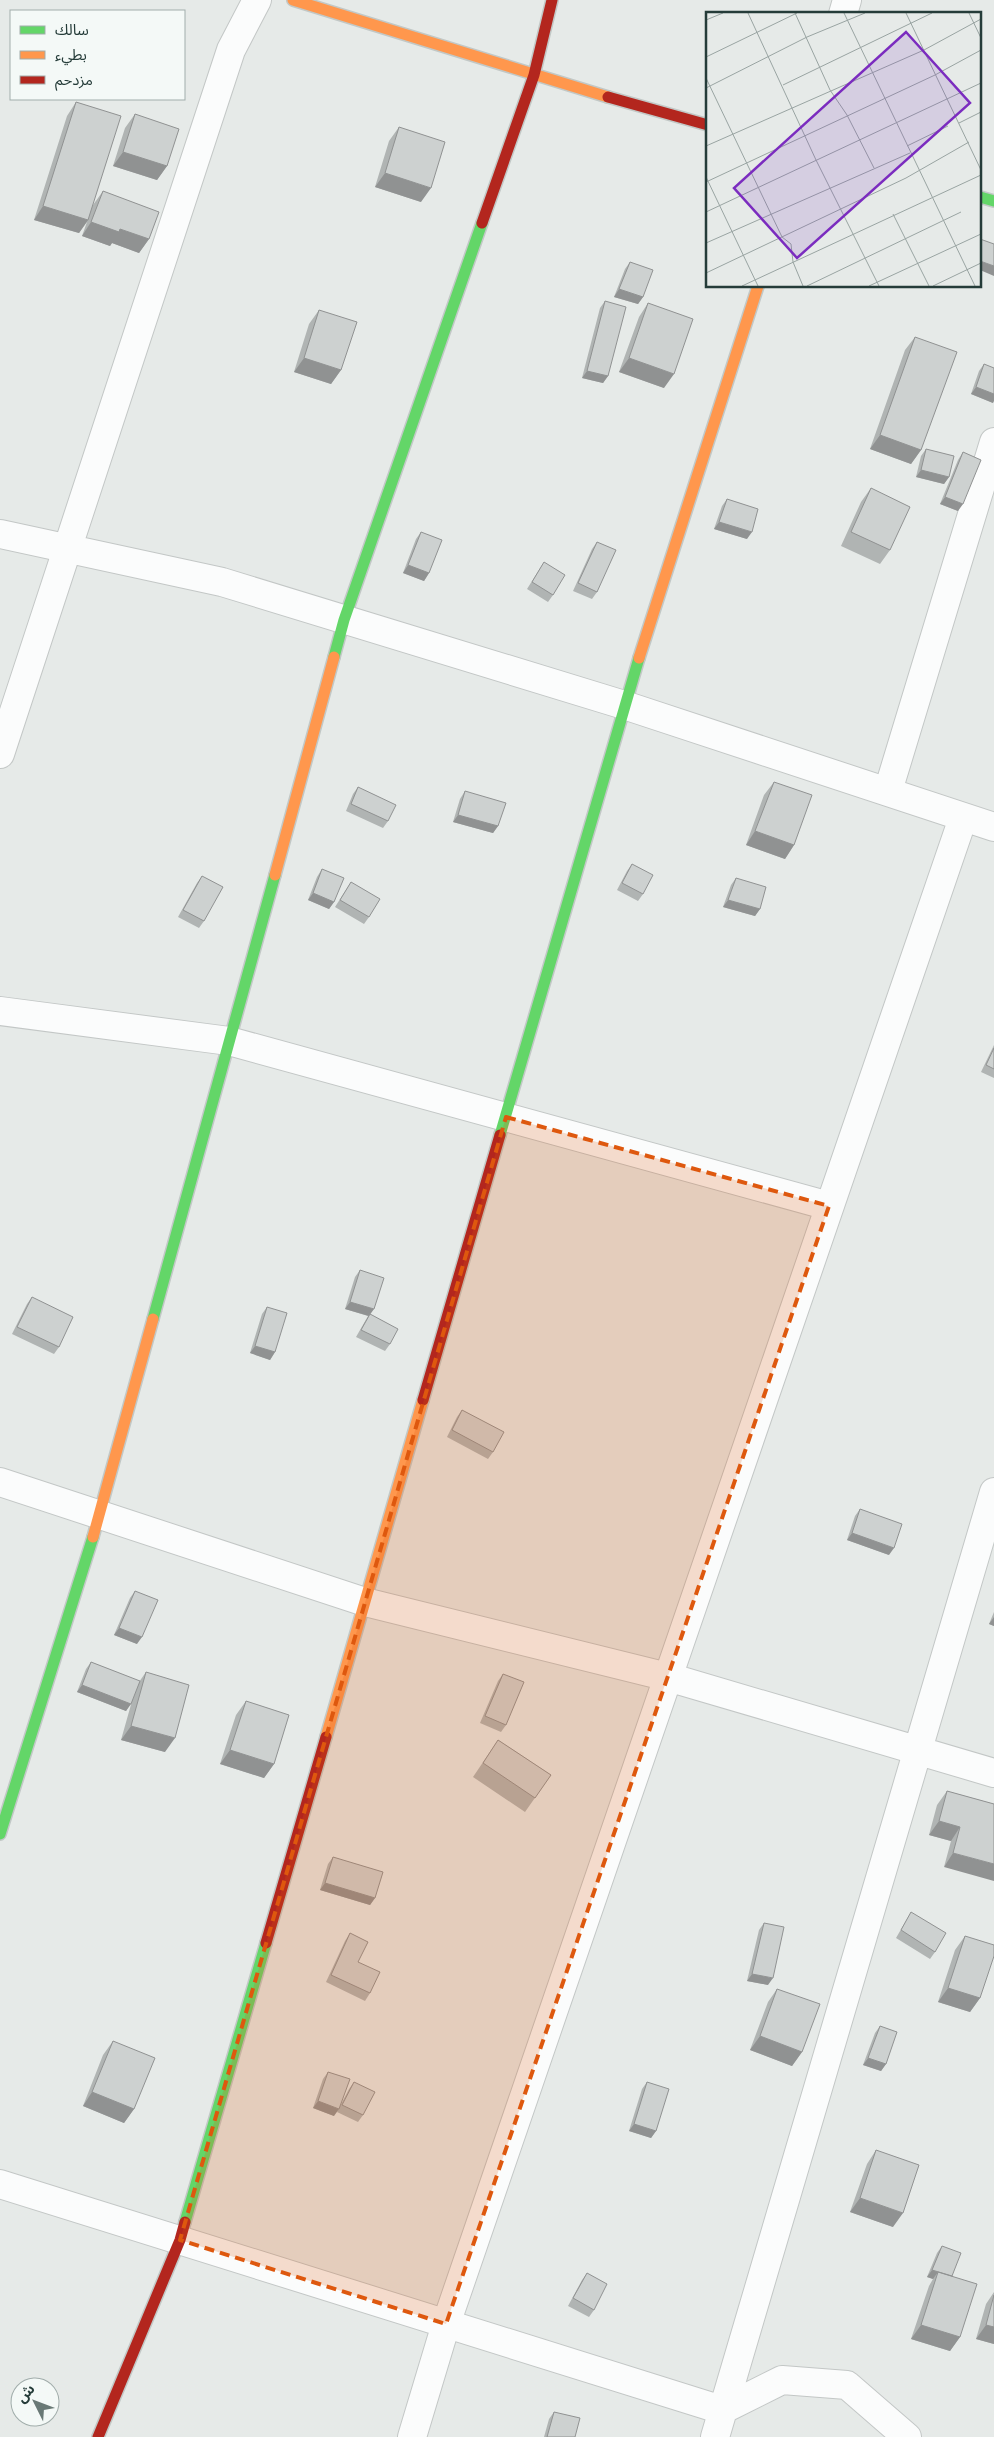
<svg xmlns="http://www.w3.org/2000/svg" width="994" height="2437" font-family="Karla,'Noto Sans Arabic',sans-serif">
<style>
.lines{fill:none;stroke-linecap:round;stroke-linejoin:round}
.street-casing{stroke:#c3c7c6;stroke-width:30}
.fast-casing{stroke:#c2c8c6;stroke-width:14}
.slow-casing{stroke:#c2c8c6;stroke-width:14}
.jam-casing{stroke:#c2c8c6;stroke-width:14}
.street{stroke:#fbfcfc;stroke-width:28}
.fast{stroke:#63d668;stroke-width:11}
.slow{stroke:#ff974d;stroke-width:11}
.jam{stroke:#b3261e;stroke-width:11}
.wall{fill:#b0b4b3}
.shaded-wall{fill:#909292}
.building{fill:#cdd1d0;stroke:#909292}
.marked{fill:#de580e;fill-opacity:0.2;stroke:#de580e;stroke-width:4;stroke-dasharray:10 6;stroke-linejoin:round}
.inset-road{fill:none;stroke:#99a4a2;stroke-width:1}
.view{fill:#7b2cbf;fill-opacity:0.15;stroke:#7b2cbf;stroke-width:2.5}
.inset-edge{fill:none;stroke:#253c39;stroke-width:2.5}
</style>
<rect width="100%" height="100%" fill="#e6eae8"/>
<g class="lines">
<defs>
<path id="street" d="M 843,14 L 847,0
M 0,534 L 222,582 L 624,705 L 994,827
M 0,754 L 231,50 L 257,0
M 888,791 L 994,442
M 0,1011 L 229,1041 L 829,1206
M 0,1482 L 365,1602 L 668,1677 L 994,1773
M 0,2184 L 722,2410 L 782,2380 L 847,2385 L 907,2437
M 412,2437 L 446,2324 L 963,818
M 715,2437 L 994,1492"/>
<path id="fast" d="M 980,197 L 994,201
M 334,657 L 344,620 L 482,223
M 500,1135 L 639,658
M 153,1319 L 275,875
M 0,1834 L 93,1537
M 185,2222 L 266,1943"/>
<path id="slow" d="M 293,0 L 608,97
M 639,658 L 758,286
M 275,875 L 334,657
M 93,1537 L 153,1319
M 326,1737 L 423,1400"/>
<path id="jam" d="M 608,97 L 708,125
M 482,223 L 534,75 L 552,0
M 423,1400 L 500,1135
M 266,1943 L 326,1737
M 98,2437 L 180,2240 L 185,2222"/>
</defs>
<use href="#street" class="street-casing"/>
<use href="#fast" class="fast-casing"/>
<use href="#slow" class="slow-casing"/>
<use href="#jam" class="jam-casing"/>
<use href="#street" class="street"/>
<use href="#fast" class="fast"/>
<use href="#slow" class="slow"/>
<use href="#jam" class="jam"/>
</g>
<path class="wall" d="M 76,102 L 93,205 L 103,191 L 149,239 L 139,253 L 112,243 L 110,246 L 82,236 L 87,222 L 79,233 L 34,220 L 67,116 Z
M 135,114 L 167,166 L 157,180 L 113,166 L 125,128 Z
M 399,127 L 421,202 L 375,187 L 389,141 Z
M 630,262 L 643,297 L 638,304 L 614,297 L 625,269 Z
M 605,301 L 608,376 L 603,383 L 582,378 L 600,308 Z
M 648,303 L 664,388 L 619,372 L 639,317 Z
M 319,310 L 341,370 L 331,384 L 294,372 L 309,324 Z
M 915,337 L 921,450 L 911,464 L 870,449 L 905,350 Z
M 984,364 L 993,403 L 971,394 L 979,371 Z
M 926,449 L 949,477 L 944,484 L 916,477 L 921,456 Z
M 963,452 L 958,511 L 940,504 L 958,460 Z
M 871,488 L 890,550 L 880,564 L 841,546 L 861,502 Z
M 727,499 L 747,539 L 714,529 L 722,506 Z
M 421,532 L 429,573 L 424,581 L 403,573 L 416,539 Z
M 597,542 L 597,592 L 592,599 L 573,591 L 592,549 Z
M 544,562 L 553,595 L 548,602 L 527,589 Z
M 774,782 L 794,845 L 785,859 L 746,845 L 764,795 Z
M 358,787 L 388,821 L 383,828 L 346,811 L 353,794 Z
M 465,791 L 498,826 L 493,833 L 453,822 L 460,799 Z
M 632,864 L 643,894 L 638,901 L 617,890 L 627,871 Z
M 322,869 L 334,902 L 329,909 L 308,900 L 317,877 Z
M 202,876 L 204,921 L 199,928 L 178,917 L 197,883 Z
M 736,878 L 760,909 L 755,916 L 723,907 L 731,885 Z
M 351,882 L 369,917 L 364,924 L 335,907 Z
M 994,1045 L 994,1078 L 981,1072 Z
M 360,1270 L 370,1314 L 390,1344 L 385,1351 L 356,1337 L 368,1316 L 345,1309 L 355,1277 Z
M 32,1297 L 59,1347 L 54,1354 L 12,1334 L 27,1304 Z
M 267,1307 L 275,1352 L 270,1360 L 250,1353 L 262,1314 Z
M 462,1410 L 493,1452 L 488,1459 L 447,1437 L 457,1417 Z
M 860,1509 L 889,1555 L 847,1540 L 855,1516 Z
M 135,1591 L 137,1644 L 114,1635 L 130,1598 Z
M 994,1612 L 994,1626 L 989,1624 Z
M 91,1662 L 139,1682 L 146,1672 L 165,1752 L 121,1740 L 132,1701 L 126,1711 L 77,1692 L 86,1669 Z
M 503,1674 L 506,1725 L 501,1732 L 480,1723 L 498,1681 Z
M 246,1701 L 274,1764 L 264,1778 L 220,1764 L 236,1715 Z
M 498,1740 L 551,1775 L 525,1812 L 473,1777 Z
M 947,1791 L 994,1804 L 944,1867 L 951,1841 L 929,1835 L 937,1805 Z
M 333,1857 L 375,1898 L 370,1905 L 320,1890 L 328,1864 Z
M 911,1912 L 935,1952 L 930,1959 L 896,1938 Z
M 764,1923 L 768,1985 L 747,1981 L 759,1930 Z
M 350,1933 L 358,1962 L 370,1993 L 365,2001 L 326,1982 L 345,1941 Z
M 965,1936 L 980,1998 L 970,2012 L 938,2002 L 955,1950 Z
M 777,1989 L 802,2052 L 792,2066 L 750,2050 L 768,2002 Z
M 880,2026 L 886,2064 L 881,2071 L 863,2065 L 875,2033 Z
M 113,2041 L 134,2109 L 124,2123 L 83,2106 L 103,2055 Z
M 328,2072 L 334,2116 L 313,2108 L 323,2079 Z
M 354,2082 L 363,2115 L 358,2122 L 337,2112 L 349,2089 Z
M 647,2082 L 656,2131 L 651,2138 L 629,2131 L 642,2089 Z
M 876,2150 L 893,2227 L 850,2212 L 867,2164 Z
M 942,2246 L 952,2276 L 960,2337 L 950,2351 L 911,2339 L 929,2286 L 933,2279 L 927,2277 L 937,2253 Z
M 587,2273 L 594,2310 L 589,2317 L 568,2306 L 582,2280 Z
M 994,2292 L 994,2344 L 976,2339 L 986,2304 Z
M 554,2412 L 575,2437 L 544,2437 L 549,2419 Z"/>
<path class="shaded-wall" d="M 123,152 L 167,166 L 157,180 L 113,166 Z
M 385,173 L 431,188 L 421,202 L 375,187 Z
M 43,206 L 88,220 L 79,233 L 34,220 Z
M 91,222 L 120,229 L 149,239 L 139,253 L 112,243 L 110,246 L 82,236 Z
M 980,261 L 994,266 L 994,276 L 980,270 Z
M 619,289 L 643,297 L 638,304 L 614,297 Z
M 304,358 L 341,370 L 331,384 L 294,372 Z
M 629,358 L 674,374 L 664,388 L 619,372 Z
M 587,371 L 608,376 L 603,383 L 582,378 Z
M 976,387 L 994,394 L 994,401 L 993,403 L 971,394 Z
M 880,435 L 921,450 L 911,464 L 870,449 Z
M 921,470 L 949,477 L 944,484 L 916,477 Z
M 945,497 L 963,504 L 958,511 L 940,504 Z
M 719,522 L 752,532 L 747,539 L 714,529 Z
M 408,565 L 429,573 L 424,581 L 403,573 Z
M 458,815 L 498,826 L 493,833 L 453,822 Z
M 755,831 L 794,845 L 785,859 L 746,845 Z
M 313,893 L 334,902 L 329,909 L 308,900 Z
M 728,900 L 760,909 L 755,916 L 723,907 Z
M 350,1302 L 374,1309 L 369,1316 L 345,1309 Z
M 255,1346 L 275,1352 L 270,1360 L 250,1353 Z
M 852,1533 L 894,1548 L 889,1555 L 847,1540 Z
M 994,1617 L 994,1626 L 989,1624 Z
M 119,1628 L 142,1637 L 137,1644 L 114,1635 Z
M 82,1685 L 131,1704 L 126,1711 L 77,1692 Z
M 131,1726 L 175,1738 L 165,1752 L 121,1740 Z
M 230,1750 L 274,1764 L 264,1778 L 220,1764 Z
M 939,1821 L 960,1827 L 951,1841 L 929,1835 Z
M 953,1853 L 994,1864 L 994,1881 L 944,1867 Z
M 325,1883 L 375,1898 L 370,1905 L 320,1890 Z
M 752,1974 L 773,1978 L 768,1985 L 747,1981 Z
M 948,1988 L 980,1998 L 970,2012 L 938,2002 Z
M 760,2036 L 802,2052 L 792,2066 L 750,2050 Z
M 868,2058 L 886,2064 L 881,2071 L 863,2065 Z
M 92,2092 L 134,2109 L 124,2123 L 83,2106 Z
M 318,2101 L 339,2109 L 334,2116 L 313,2108 Z
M 634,2124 L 656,2131 L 651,2138 L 629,2131 Z
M 860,2198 L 903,2213 L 893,2227 L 850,2212 Z
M 932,2270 L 938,2272 L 933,2279 L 927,2277 Z
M 921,2325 L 960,2337 L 950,2351 L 911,2339 Z
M 986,2325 L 994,2327 L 994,2344 L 976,2339 Z"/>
<path class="building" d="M 76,102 L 121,116 L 88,220 L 43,206 Z
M 135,114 L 179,129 L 167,166 L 123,152 Z
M 399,127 L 445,142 L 431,188 L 385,173 Z
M 103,191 L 159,212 L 149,239 L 120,229 L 119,232 L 91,222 Z
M 980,239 L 994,244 L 994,266 L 980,261 Z
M 630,262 L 653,270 L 643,297 L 619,289 Z
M 605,301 L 626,307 L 608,376 L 587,371 Z
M 648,303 L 693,319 L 674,374 L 629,358 Z
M 319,310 L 357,322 L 341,370 L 304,358 Z
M 915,337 L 957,352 L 921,450 L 880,435 Z
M 984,364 L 994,368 L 994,394 L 976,387 Z
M 926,449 L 954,456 L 949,477 L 921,470 Z
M 963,452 L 981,460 L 963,504 L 945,497 Z
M 871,488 L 910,507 L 890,550 L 851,532 Z
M 727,499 L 758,509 L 752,532 L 719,522 Z
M 421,532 L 442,540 L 429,573 L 408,565 Z
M 597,542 L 616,550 L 597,592 L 578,583 Z
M 544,562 L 565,575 L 553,595 L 532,582 Z
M 774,782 L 812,795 L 794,845 L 755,831 Z
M 358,787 L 396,805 L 388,821 L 351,804 Z
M 465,791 L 506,803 L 498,826 L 458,815 Z
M 632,864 L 653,875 L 643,894 L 622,883 Z
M 322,869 L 344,878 L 334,902 L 313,893 Z
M 202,876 L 223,887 L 204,921 L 183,910 Z
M 736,878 L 766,887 L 760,909 L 728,900 Z
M 351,882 L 380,899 L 369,917 L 340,900 Z
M 994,1048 L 994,1069 L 986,1065 Z
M 360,1270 L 384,1278 L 374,1309 L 350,1302 Z
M 32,1297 L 73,1317 L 59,1347 L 17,1327 Z
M 267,1307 L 287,1313 L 275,1352 L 255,1346 Z
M 370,1314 L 398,1329 L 390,1344 L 361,1330 Z
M 462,1410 L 504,1432 L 493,1452 L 452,1430 Z
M 860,1509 L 902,1524 L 894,1548 L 852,1533 Z
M 135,1591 L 158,1600 L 142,1637 L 119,1628 Z
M 91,1662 L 140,1681 L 131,1704 L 82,1685 Z
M 146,1672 L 189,1685 L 175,1738 L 131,1726 Z
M 503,1674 L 524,1682 L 506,1725 L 485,1716 Z
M 246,1701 L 289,1715 L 274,1764 L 230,1750 Z
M 498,1740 L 551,1775 L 535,1798 L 483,1763 Z
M 947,1791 L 994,1804 L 994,1864 L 953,1853 L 960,1827 L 939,1821 Z
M 333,1857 L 383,1872 L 375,1898 L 325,1883 Z
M 911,1912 L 946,1933 L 935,1952 L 901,1930 Z
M 764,1923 L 784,1927 L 773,1978 L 752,1974 Z
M 350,1933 L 368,1942 L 358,1962 L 380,1972 L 370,1993 L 331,1975 Z
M 965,1936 L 994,1945 L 994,1956 L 980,1998 L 948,1988 Z
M 777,1989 L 820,2004 L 802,2052 L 760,2036 Z
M 880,2026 L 897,2032 L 886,2064 L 868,2058 Z
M 113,2041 L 155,2058 L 134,2109 L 92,2092 Z
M 328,2072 L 350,2079 L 339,2109 L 318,2101 Z
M 354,2082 L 375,2092 L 363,2115 L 342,2105 Z
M 647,2082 L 669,2089 L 656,2131 L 634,2124 Z
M 876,2150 L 919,2165 L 903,2213 L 860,2198 Z
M 942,2246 L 961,2253 L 952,2276 L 932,2270 Z
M 938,2272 L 977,2284 L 960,2337 L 921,2325 Z
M 587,2273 L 607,2284 L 594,2310 L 573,2298 Z
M 994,2295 L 994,2327 L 986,2325 Z
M 554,2412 L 580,2418 L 575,2437 L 547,2437 Z"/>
<path class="marked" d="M 506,1117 L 829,1206 L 446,2324 L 180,2240 Z"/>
<g transform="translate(706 12)">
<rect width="275" height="275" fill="#e6eae8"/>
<path class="inset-road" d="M 42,1 L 110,148 L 173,274M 89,1 L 124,78 L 141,103 L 168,156M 138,1 L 269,274M 200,1 L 275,158M 263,1 L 275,26M 0,8 L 17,1M 0,45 L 91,1M 0,66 L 76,225 L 85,232 L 87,250 L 97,274M 77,73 L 226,1M 0,76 L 101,25 L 159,1M 253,111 L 275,100M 0,134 L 218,38 L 275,7M 201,134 L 242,114M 0,165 L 52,274M 0,170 L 229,63 L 275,38M 0,200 L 275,71M 187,202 L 223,274M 0,231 L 204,141M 0,261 L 200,166 L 263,130M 36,274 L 275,163M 101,274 L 255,200M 163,274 L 275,222M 227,274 L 275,251"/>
<path class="view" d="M 200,20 L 264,91 L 91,246 L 28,176 Z"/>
<rect width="275" height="275" class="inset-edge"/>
</g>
<rect x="10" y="10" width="175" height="90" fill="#f4f9f7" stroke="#a1adab"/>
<rect x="20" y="26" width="25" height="8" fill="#63d668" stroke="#a1adab"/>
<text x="55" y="35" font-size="15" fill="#253c39">سالك</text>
<rect x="20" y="51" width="25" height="8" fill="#ff974d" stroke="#a1adab"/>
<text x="55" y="60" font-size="15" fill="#253c39">بطيء</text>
<rect x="20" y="76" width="25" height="8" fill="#b3261e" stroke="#a1adab"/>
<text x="55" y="85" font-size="15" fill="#253c39">مزدحم</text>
<g transform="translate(35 2402) rotate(312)"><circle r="24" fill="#f4f9f7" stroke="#a1adab"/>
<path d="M0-4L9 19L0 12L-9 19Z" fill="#697976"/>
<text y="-8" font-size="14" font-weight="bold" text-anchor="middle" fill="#253c39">ش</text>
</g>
</svg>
